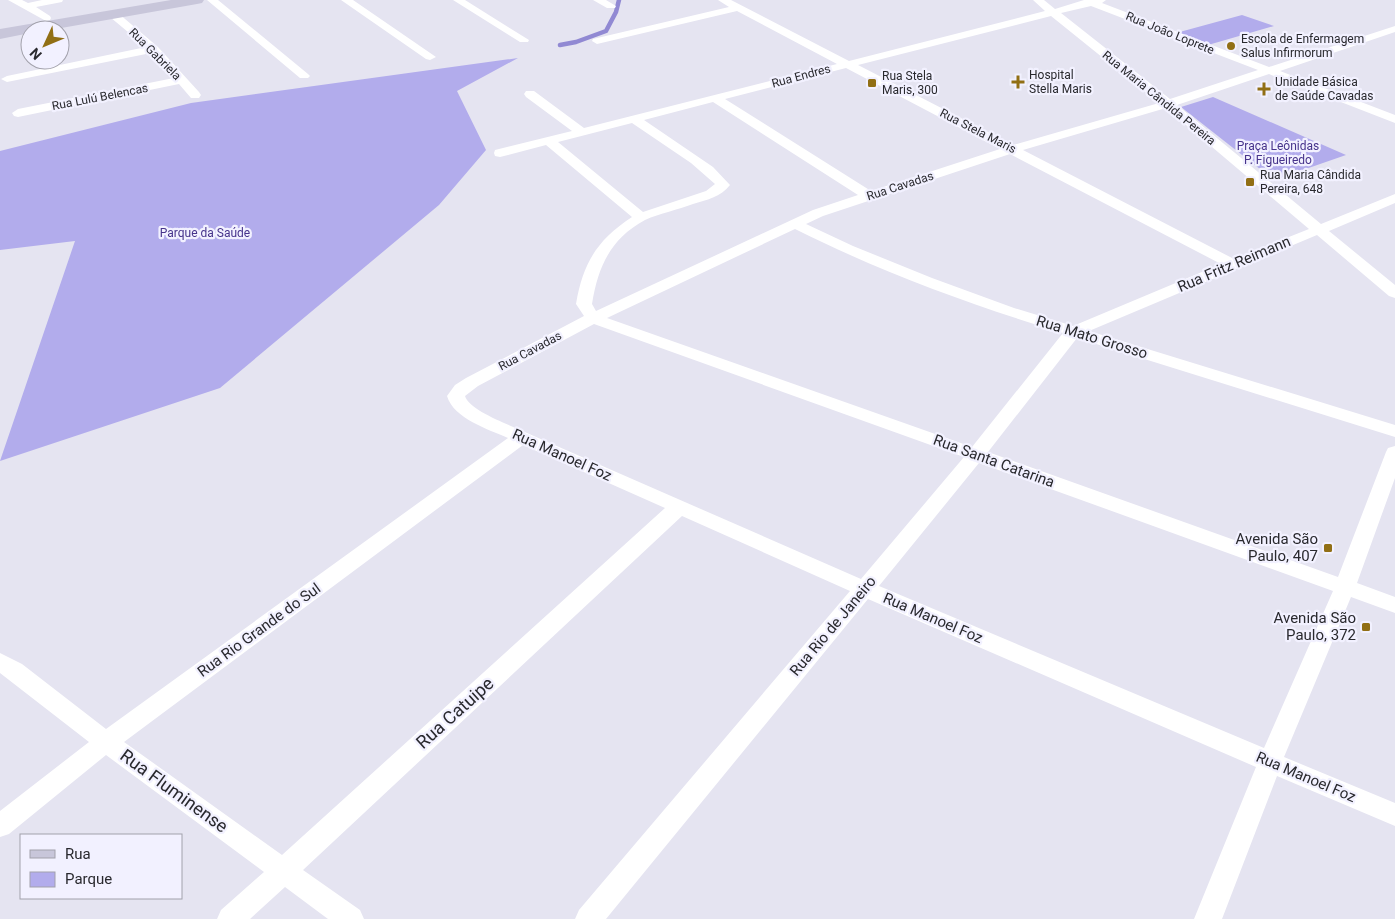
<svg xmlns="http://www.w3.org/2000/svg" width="1395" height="919" font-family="Roboto,sans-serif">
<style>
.green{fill:#b2acec}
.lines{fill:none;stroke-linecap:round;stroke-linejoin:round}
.stream{stroke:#9189d3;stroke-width:4.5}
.minor{fill:#fff;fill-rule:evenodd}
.secondary{fill:#c8c6da;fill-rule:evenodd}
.poi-dot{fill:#916f15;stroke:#f2f1ff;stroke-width:2}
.labels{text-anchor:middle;stroke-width:4.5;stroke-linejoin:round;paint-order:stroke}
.far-street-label{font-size:12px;fill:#29292e;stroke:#f2f1ff}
.far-poi-label{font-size:12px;fill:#29292e;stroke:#f2f1ff;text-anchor:start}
.far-park-label{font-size:12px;fill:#46338b;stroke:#f2f1ff}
.street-label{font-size:15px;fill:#29292e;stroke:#f2f1ff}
.poi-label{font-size:15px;fill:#29292e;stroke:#f2f1ff;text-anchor:end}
.near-street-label{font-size:18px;fill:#29292e;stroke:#f2f1ff}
</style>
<rect width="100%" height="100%" fill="#e5e4f1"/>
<path class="green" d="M 1242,15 L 1274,26 L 1208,45 L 1176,33 Z
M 518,58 L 457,91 L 486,150 L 439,205 L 220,388 L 0,461 L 75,241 L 0,250 L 0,151 L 191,103 Z
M 1213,97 L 1346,155 L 1274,180 L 1181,107 Z"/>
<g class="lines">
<path class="stream" d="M 560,45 L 576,42 L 606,31 L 616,12 L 619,0"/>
<path class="minor" d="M 8,0 L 22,0 L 28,3 L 42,0 L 63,0 L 62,2 L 36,7 L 50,16 L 51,18 L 50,20 L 46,21 Z
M 207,0 L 218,0 L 308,74 L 310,76 L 308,78 L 300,78 Z
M 341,0 L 353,0 L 436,57 L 430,60 L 426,59 Z
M 453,0 L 465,0 L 529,40 L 528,42 L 520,42 Z
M 593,0 L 606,0 L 616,6 L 615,8 L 607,8 Z
M 718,0 L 731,0 L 849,61 L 1045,11 L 1033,0 L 1044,0 L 1055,9 L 1084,0 L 1106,0 L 1102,3 L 1269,67 L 1395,26 L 1395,32 L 1280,71 L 1395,115 L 1395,123 L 1269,74 L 1177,105 L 1321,224 L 1395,194 L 1395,203 L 1329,231 L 1395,285 L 1395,298 L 1389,296 L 1317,235 L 1089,331 L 1395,425 L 1395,437 L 1077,338 L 988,452 L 1338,577 L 1386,452 L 1388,448 L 1395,446 L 1395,478 L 1357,583 L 1395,597 L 1395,613 L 1351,597 L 1284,757 L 1395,803 L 1395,826 L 1277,776 L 1222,919 L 1194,919 L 1256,767 L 868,599 L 606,919 L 575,919 L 579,910 L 850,591 L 682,516 L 303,870 L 360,910 L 364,919 L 328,919 L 285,887 L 250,919 L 217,919 L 221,910 L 264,872 L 106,755 L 9,834 L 0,837 L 0,811 L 89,742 L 0,673 L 0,653 L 22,664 L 106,729 L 508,438 C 488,429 454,419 447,396 L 455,385 L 466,378 L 584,316 L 576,304 C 583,263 597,240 632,217 L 546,145 L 500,157 L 495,156 L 494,153 L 495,150 L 572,131 L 526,97 L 524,94 L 526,91 L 534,91 L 584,128 L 837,64 L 737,11 L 597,44 L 592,41 L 593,39 L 729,7 ZM 1091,6 L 1258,70 L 1170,99 L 1061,13 ZM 1051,16 L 1159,103 L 1013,145 L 858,65 ZM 846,68 L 1000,149 L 871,191 L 725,99 ZM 713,102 L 858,195 L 813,210 L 596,311 L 592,304 C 598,267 610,239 645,220 C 660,213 678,210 693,204 C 706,200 721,197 730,185 L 713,167 L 644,120 ZM 1166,108 L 1309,229 L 1234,259 L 1023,150 ZM 632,123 L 691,163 L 715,184 L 706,191 L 643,212 L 558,142 ZM 1010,154 L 1221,264 L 1073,326 L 1014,308 L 932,278 L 853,246 L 806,224 L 823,216 ZM 795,229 C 881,272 971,305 1063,333 L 972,447 L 607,318 ZM 594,324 L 964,457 L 861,579 L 527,433 C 513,426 469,411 465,396 L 478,386 ZM 523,445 L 665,508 L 282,855 L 124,742 ZM 979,463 L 1333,591 L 1264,748 L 879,586 Z
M 114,12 L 118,13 L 158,47 L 199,92 L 201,95 L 199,98 L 191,98 L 179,84 L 18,117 L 14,116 L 12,113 L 18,109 L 174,78 L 151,53 L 7,82 L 1,79 L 7,76 L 146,47 L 110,17 L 109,15 Z"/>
<path class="secondary" d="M 171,0 L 204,0 L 202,3 L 197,4 L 50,30 L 30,30 L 30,33 L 0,39 L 0,29 Z"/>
</g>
<g class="poi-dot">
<circle cx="1231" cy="46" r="5"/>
<path d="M1015.5 74.5h5v5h5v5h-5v5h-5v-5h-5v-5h5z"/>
<rect x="867" y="78" width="10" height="10" rx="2.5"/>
<path d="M1261.5 81.5h5v5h5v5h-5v5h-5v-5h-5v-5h5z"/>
<rect x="1245" y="177" width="10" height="10" rx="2.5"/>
<rect x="1323" y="543" width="10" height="10" rx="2.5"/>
<rect x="1361" y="622" width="10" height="10" rx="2.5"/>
</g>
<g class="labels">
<g class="far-street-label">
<text transform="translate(1170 33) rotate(22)" y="4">Rua João Loprete</text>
<text transform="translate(155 54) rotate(45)" y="4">Rua Gabriela</text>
<text transform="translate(801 76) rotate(-15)" y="4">Rua Endres</text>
<text transform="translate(100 97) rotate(-11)" y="4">Rua Lulú Belencas</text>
<text transform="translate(1159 98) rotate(39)" y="4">Rua Maria Cândida Pereira</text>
<text transform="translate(978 131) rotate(27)" y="4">Rua Stela Maris</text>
<text transform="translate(900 186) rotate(-18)" y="4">Rua Cavadas</text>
<text transform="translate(530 351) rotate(-28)" y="4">Rua Cavadas</text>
</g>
<g class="far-poi-label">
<text x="1241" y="43">Escola de Enfermagem<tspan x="1241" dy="14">Salus Infirmorum</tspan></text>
<text x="1029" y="79">Hospital<tspan x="1029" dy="14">Stella Maris</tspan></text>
<text x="882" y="80">Rua Stela<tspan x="882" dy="14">Maris, 300</tspan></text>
<text x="1275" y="86">Unidade Básica<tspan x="1275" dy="14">de Saúde Cavadas</tspan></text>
<text x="1260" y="179">Rua Maria Cândida<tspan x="1260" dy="14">Pereira, 648</tspan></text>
</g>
<g class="far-park-label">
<text x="1278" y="150">Praça Leônidas<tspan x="1278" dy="14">P. Figueiredo</tspan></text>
<text x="205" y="237">Parque da Saúde</text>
</g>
<g class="street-label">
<text transform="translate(1234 264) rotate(-23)" y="5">Rua Fritz Reimann</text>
<text transform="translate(1092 337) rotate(17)" y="5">Rua Mato Grosso</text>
<text transform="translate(562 455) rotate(24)" y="5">Rua Manoel Foz</text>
<text transform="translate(994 461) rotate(20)" y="5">Rua Santa Catarina</text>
<text transform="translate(933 618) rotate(23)" y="5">Rua Manoel Foz</text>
<text transform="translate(833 626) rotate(-50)" y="5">Rua Rio de Janeiro</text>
<text transform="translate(259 630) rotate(-36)" y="5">Rua Rio Grande do Sul</text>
<text transform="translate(1306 777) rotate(23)" y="5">Rua Manoel Foz</text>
</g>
<g class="poi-label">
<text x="1318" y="544">Avenida São<tspan x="1318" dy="17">Paulo, 407</tspan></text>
<text x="1356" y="623">Avenida São<tspan x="1356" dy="17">Paulo, 372</tspan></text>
</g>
<g class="near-street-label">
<text transform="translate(455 713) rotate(-42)" y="6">Rua Catuipe</text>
<text transform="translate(174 791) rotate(36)" y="6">Rua Fluminense</text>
</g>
</g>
<rect x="20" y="834" width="162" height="65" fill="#f2f1ff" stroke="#a2a1ab"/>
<rect x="30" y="850" width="25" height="8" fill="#c8c6da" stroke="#a2a1ab"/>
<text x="65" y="859" font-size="15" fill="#29292e">Rua</text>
<rect x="30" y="872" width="25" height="15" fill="#b2acec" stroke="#a2a1ab"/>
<text x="65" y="884" font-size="15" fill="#29292e">Parque</text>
<g transform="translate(45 45) rotate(226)"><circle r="24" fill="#f2f1ff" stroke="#a2a1ab"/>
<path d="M0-4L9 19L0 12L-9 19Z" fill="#916f15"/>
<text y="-8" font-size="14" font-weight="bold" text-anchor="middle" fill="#29292e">N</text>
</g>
</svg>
